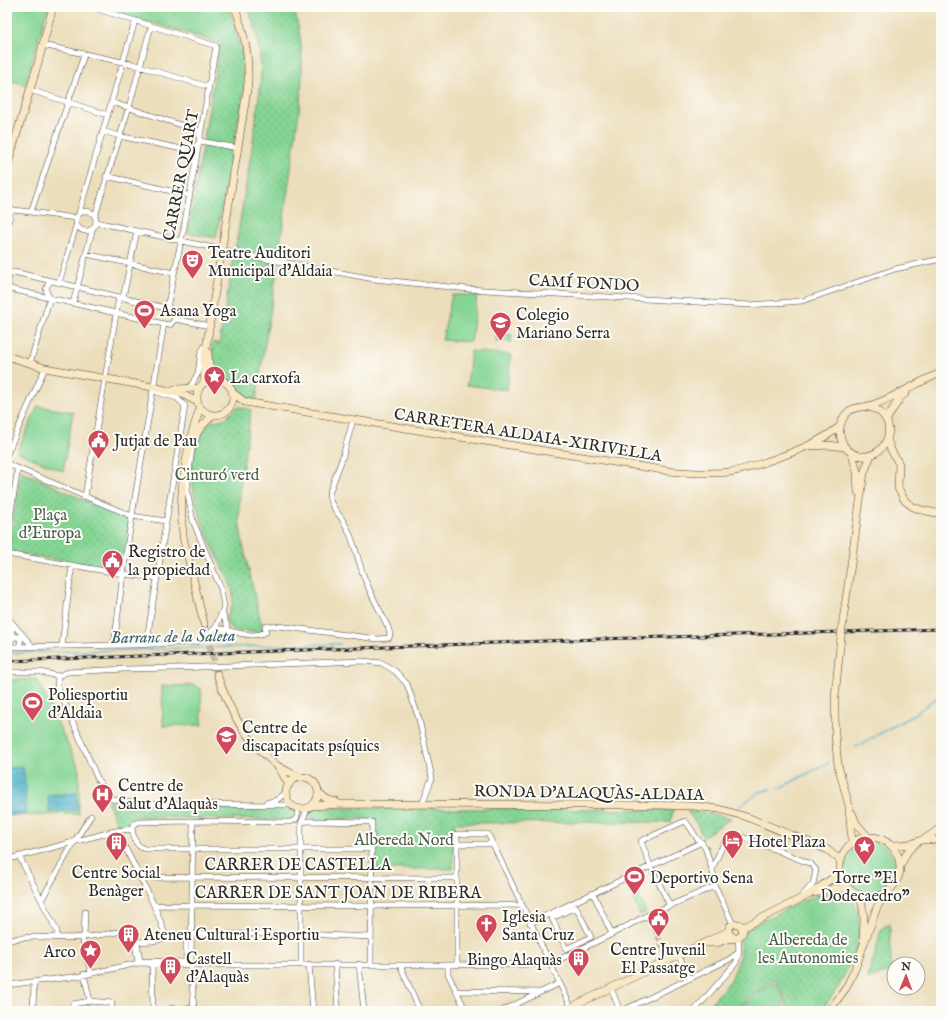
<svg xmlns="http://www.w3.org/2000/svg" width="948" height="1018" font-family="'IM FELL English',serif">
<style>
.green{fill:#85d594;stroke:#588060}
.park{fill:url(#park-dots);stroke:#588060}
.water{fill:url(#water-waves);stroke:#3a6e7a}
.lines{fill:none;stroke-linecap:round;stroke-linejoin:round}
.stream{stroke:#4ab0c9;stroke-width:1.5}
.street-tunnel{stroke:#c5ba9e;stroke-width:5;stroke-dasharray:5 2.5;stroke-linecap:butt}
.secondary-tunnel{stroke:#c5ba9e;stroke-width:7;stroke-dasharray:7 3.5;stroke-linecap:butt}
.street-casing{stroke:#484641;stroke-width:6}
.secondary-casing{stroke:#484641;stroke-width:8}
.street{stroke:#fff;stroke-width:5}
.secondary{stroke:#fae7c3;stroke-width:7}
.rail-casing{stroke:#2b2b2b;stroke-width:3}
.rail{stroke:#fdfcf7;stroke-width:1.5;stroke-dasharray:4.5;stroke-linecap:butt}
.secondary-bridge-casing{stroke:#484641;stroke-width:8;stroke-linecap:butt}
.secondary-bridge{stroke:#fae7c3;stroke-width:7}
.labels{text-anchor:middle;stroke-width:4;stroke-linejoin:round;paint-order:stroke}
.street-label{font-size:16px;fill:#2b2b2b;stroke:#fdfcf7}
.poi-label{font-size:16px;fill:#2b2b2b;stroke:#fdfcf7;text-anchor:start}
.park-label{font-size:16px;fill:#465e4a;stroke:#fdfcf7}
.water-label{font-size:17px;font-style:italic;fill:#37606a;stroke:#fdfcf7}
</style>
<defs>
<pattern id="park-dots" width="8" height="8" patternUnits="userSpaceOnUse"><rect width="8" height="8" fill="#85d594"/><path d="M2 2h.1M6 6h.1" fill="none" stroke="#73b780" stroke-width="1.8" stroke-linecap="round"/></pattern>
<pattern id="water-waves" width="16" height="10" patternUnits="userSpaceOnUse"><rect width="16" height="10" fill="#4ab0c9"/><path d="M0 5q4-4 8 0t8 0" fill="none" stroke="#3e8fa3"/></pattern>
</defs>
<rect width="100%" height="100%" fill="#fdfcf7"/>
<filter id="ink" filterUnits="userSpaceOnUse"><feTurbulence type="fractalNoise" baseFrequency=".025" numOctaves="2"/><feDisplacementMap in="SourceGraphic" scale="8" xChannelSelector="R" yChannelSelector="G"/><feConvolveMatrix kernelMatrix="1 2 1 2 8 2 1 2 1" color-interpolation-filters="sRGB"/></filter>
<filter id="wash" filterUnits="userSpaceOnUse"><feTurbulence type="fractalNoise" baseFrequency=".012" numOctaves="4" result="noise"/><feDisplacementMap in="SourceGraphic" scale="16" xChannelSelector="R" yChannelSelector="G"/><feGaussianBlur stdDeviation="0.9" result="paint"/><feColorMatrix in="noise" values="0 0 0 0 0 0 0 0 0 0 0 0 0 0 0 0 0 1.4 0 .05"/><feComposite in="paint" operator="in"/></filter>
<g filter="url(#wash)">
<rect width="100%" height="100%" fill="#ecdebb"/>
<path class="green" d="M 7,7 L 48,7 L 25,85 L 7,79 Z
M 452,295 L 477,295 L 471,342 L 442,340 Z
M 497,334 L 512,335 L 511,342 L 496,341 Z
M 471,351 L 511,355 L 507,390 L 467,385 Z
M 38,406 L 73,412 L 63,471 L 17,452 Z
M 37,679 L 78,766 L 79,773 L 79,814 L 7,816 L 7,680 Z
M 195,685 L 201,689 L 202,725 L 163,726 L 162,686 Z
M844 868a26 26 0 1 1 52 0a26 26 0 1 1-52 0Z
M 631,880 L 646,912 L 640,915 L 625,882 Z
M 774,982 L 783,996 L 784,1011 L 735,1011 Z"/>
<path class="park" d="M 99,7 L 227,7 L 233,20 L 242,55 L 244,90 L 216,238 L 188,233 L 220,43 Z
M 248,7 L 293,7 C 304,40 303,70 300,105 L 278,259 L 235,251 L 252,148 L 261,81 L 260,57 L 257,35 Z
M 234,256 L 278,264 L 256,399 C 252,399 248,399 244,397 C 239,394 238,390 234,385 C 228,378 218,376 214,367 C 211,360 212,349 213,342 L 219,344 Z
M 240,407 L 251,410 L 240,489 L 239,519 L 243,545 L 263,631 C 255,632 237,633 231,628 C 228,626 227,622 226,619 C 228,614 232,608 233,602 C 234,586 224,571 217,556 C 197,513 177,467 208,423 L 226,418 L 236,408 Z
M 21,471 L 130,521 L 122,570 L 8,552 Z
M 107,801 L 130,808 L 176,807 L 278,808 L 287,807 L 292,809 L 294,812 L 292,819 L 285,820 L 136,817 L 119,828 Z
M 330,808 L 673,810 L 671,822 L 454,823 L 453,869 L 374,869 L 375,819 L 311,819 L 309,815 C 312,806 322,809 330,808 Z
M 687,811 L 703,812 L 731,818 L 703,837 L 697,824 Z
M 832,892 L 845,894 L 854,902 L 858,913 L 860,936 L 852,961 L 837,989 L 821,1011 L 788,1011 L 784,995 L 775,979 L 732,1011 L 704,1011 L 731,980 L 740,957 L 740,940 C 744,937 747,934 746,929 L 811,897 Z
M 890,923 L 891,971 L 869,979 L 867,977 L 874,958 L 881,929 Z"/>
<path class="water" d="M 23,767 L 26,789 L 25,814 L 8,815 L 7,768 Z
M 76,793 L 78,810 L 49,812 L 48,795 Z"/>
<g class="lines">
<path class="stream" d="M 7,653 L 340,644
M 856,747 L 915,714 L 941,694
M 778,789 L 828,763
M 740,806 L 760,792 L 771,789"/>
</g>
</g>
<g filter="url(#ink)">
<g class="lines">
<path class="street-tunnel" d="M 652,922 L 665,954"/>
<path class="secondary-tunnel" d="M 204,624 L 217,673"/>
<defs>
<path id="street" d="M 91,7 L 216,46 L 184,227 L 167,308
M 42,45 L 132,64 L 209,87
M 30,90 L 108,115
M 103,131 L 119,136 L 192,151 L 200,141 L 199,131 L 111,102
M 200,141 L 238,148
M 106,176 L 189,195
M 7,209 L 76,218
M76 221a10 10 0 1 1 20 0a10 10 0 1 1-20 0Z
M 31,212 L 84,55
M 79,213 L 135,21
M 95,216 L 129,107 L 151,26
M 96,222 L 250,256 L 374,279 L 468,289 L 750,305 L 802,301 L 817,296 L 895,269 L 941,259
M 7,229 L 11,210
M 86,254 L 174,273
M 14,272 L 170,309 L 174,315 L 175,319 L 170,325 L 164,324 L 10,289 C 7,284 8,281 9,275 Z
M 59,283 L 76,226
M 123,298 L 137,231
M 73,303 L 92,231
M 175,319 L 210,326
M 164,324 L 132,516 L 166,521
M 30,363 L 50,298 C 45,291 45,287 51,281
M 188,387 L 191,386 L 198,373 L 201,352 L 204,347
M 7,454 L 45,368
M 7,462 L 10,465 L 132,516 L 123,574 L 7,554
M 85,496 L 119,297
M 7,536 L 18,468
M 222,612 L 229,631
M 7,617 L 33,647
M 215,628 C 231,629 250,640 266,632 L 265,626 L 278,626 L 378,639 L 389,638 L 390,634 L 388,627 C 380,610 369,592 363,574 C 357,557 354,539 345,524 C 340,514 329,506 329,494 L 342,459 L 353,420
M 148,633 L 159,644
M 12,639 L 12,623
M 133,644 L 143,639 L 148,633 L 185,406 L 177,398 L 157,392 L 153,387
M 62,645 L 72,565
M 114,645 L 123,574 L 157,578
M 7,647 L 133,645 L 197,642 L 208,635 L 216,627 L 224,607 L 221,589 L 193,521 L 187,490 L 192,448 L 197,437
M 9,647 L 12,639 L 16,636 L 21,639 L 19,647
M 7,672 L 41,672 L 58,676 L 68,672 L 125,669 L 176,668 L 363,661 L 382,663 L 395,671 L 407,684 L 419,719 L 432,778 L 422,804
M 58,676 L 57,686 L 59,690 L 98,780 L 107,794 L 112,799 L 125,802 L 143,804 L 292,805
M 266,803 L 277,800 L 286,792
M 193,821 L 191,965 L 194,1011
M 301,823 L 307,821 L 372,822 L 371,964
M 132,829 C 134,838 135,846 145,849 L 371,849
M 132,829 L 133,825 L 138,822 L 193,821 L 290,822 L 295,820 L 297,817 L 298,809
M 117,831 C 133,866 155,900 166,938
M 457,844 L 492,844
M 19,856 L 57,931 L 57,938
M 7,857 L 13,858 L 115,831 L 132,829
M 712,869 L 723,845 L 740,837 L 749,839 L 811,864 L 816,870 L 813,884 L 801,897
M 139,877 L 457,878
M 593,893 L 612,934
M 42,899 L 74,842 L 91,816
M 155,905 L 371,906 L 522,905
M 670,906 L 650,865 L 641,841 L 685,821 C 690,826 692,831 696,837 C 699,841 702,843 705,847 L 715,879 L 715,886 L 733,924
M 576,907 L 591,937 L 566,949 L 552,918 Z
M 646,916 L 650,919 L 652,922
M 530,923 L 702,842
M 191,934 L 301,934 L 371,937
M 82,937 L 91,973
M 84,937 L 85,912
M 166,938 L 186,938 L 186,962 L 140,961 L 137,942 L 153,941 Z
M 7,941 C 32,933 58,940 84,937 C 100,936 117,932 133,929 L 138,963
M 679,956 L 689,979
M 152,963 L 153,1009 L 157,1010
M 301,964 L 301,823 L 308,808
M 309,964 L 313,1011
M 335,964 L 338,1011
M 359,964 L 364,1011
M 400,965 L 420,1011
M 448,965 L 448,974 L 466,1011
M 457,965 L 457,834 L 488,834 L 573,1011
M 84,974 L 90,1001
M 7,985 L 80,976 L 138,963 L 191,965 L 448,965 L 550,964 L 612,934 L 646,916 L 715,886
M 611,988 L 620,1011
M 457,991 L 541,992 L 560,983
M 171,1008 L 179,1009 L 194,1008
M 33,1011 L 34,982
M 71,1011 L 73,1004 L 90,1001 L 112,1003 L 111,1011
M 502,1011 L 539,993
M 622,1011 L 728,960 L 738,953
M 694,1011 L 736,963 C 740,955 739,946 738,938"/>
<path id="secondary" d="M 7,167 L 38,63 L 53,7
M 208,353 L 209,366 L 220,380
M 7,356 L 45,368 L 153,387 L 182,394 L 197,402
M197 397a18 18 0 1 1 36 0a18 18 0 1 1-36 0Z
M 204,383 L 204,361 L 207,342 L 248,84 C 249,53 245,36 235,7
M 175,389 L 199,388
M 233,393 L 245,402 L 257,404 L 669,471 C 689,473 709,474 730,472 C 745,470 759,464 774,459 C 797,451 820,442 839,427
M 869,407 C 872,408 877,409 880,412 C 902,431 878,467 852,453 C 837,444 836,422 849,411 C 856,406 864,408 872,405 C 896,397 917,382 941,373
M 200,408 C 186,448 178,493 183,535 C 184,545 188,555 190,565 C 195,585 199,604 204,624
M 886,420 L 900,398 L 906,393
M 887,439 L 891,450 L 899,464 L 898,488 L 905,501 L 913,507 L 922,510 L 941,514
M 193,440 L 201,427 L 212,416
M 812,446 L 828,445 L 845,447
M 852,453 L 857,472 L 858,492
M 843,620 L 864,473 L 871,455
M 840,646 L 835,697 L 835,735 L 838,765 L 849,806 L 852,844
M 217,674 C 229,711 245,739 275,764 C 282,769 292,773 300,778
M 278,766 L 289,785
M286 793a16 16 0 1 1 32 0a16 16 0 1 1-32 0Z
M 319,793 L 328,800 L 336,802
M 313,806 L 340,804 L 657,805 L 694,806 L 719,809 L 747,817 L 828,850 L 841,861
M 852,813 L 856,823 L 869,838
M840 867a30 30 0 1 1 60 0a30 30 0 1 1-60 0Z
M 924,840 L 935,840 L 941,842
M 891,845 C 912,846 925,841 941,827
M 900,866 L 908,851 L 917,842
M 814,893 L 835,888 L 849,889
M 858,895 C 866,909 864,924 863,939
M 742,928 L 810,894 L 841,872
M 706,943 L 717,943 L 727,939 L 738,938 L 742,934 L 743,929 L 739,924 L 733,924 L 729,927 L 729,934 L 734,938
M 563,1011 L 729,931
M 829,1011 L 846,988 L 855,969 L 877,907 L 886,893"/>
</defs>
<use href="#street" class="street-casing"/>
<use href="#secondary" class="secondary-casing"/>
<use href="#street" class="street"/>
<use href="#secondary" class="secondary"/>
<defs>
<path id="rail" d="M 7,661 L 600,639 L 941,629"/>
</defs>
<use href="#rail" class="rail-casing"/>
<use href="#rail" class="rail"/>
<defs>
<path id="secondary-bridge" d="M 840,646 L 843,620"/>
</defs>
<use href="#secondary-bridge" class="secondary-bridge-casing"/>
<use href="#secondary-bridge" class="secondary-bridge"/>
</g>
</g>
<defs>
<symbol id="theatre-pin" viewBox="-11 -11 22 30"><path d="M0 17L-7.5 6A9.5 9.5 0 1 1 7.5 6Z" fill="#d1495b" stroke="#fdfcf7"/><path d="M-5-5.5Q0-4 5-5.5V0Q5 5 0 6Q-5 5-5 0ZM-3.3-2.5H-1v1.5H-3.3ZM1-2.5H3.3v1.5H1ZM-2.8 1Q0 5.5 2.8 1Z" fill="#fff"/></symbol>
<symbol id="stadium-pin" viewBox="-11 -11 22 30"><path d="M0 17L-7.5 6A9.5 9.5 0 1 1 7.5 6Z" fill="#d1495b" stroke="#fdfcf7"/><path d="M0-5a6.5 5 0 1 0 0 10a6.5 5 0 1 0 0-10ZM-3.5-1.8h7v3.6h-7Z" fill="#fff"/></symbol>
<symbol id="school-pin" viewBox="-11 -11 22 30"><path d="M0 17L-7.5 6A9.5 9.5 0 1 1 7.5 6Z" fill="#d1495b" stroke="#fdfcf7"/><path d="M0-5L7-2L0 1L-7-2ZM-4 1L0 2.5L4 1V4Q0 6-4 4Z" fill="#fff"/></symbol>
<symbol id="sight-pin" viewBox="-11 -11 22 30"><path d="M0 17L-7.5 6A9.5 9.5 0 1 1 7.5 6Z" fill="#d1495b" stroke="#fdfcf7"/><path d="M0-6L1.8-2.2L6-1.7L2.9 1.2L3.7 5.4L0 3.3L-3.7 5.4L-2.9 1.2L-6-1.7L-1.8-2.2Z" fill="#fff"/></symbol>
<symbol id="civic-pin" viewBox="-11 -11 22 30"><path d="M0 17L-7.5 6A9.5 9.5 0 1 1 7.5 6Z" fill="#d1495b" stroke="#fdfcf7"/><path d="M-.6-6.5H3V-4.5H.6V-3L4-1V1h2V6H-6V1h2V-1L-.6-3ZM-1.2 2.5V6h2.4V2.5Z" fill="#fff"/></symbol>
<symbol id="hospital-pin" viewBox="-11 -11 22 30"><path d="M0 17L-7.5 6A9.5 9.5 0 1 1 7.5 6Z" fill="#d1495b" stroke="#fdfcf7"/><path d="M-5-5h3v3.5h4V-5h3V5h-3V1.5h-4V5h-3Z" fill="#fff"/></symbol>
<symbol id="hotel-pin" viewBox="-11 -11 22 30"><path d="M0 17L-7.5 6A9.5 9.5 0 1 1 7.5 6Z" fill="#d1495b" stroke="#fdfcf7"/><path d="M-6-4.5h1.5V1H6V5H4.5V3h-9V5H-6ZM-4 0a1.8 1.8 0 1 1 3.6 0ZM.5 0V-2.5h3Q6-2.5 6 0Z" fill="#fff"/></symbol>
<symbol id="building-pin" viewBox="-11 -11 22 30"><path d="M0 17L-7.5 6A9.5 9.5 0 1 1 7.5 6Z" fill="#d1495b" stroke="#fdfcf7"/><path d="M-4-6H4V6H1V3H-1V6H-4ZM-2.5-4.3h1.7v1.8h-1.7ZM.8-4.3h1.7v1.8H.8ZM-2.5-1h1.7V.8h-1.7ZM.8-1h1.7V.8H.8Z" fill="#fff"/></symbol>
<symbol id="church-pin" viewBox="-11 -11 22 30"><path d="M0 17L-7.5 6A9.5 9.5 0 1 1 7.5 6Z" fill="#d1495b" stroke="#fdfcf7"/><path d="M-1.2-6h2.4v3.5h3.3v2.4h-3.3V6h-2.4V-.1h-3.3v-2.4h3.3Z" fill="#fff"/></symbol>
</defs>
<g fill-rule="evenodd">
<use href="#theatre-pin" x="180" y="248" width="25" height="34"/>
<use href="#stadium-pin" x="132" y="298" width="25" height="34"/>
<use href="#school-pin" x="488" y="310" width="25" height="34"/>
<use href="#sight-pin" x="202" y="364" width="25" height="34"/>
<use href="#civic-pin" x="86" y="428" width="25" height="34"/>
<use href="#civic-pin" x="100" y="548" width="25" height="34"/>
<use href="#stadium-pin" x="20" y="690" width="25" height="34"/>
<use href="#school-pin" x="214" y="724" width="25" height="34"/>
<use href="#hospital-pin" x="90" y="782" width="25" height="34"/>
<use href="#hotel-pin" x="720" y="828" width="25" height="34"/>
<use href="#building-pin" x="104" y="830" width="25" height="34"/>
<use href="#sight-pin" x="852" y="834" width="25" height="34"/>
<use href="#stadium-pin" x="622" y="864" width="25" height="34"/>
<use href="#civic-pin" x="646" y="906" width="25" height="34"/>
<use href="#church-pin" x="474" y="912" width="25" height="34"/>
<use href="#building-pin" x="116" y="922" width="25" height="34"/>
<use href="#sight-pin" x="78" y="938" width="25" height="34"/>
<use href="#building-pin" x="566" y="946" width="25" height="34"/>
<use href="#building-pin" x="158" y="954" width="25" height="34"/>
</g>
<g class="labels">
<g class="street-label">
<text transform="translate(180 175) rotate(-79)" y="6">CARRER QUART</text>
<text transform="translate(584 282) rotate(3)" y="6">CAMÍ FONDO</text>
<text transform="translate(528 434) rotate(9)" y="6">CARRETERA ALDAIA-XIRIVELLA</text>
<text transform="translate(589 792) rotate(1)" y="6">RONDA D'ALAQUÀS-ALDAIA</text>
<text x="298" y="870">CARRER DE CASTELLA</text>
<text x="338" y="898">CARRER DE SANT JOAN DE RIBERA</text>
</g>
<g class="poi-label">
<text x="208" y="258">Teatre Auditori<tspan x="208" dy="18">Municipal d'Aldaia</tspan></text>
<text x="160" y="316">Asana Yoga</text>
<text x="516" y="320">Colegio<tspan x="516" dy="18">Mariano Serra</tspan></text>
<text x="230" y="383">La carxofa</text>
<text x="114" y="446">Jutjat de Pau</text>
<text x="128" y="557">Registro de<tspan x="128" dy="18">la propiedad</tspan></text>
<text x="48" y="700">Poliesportiu<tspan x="48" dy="18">d'Aldaia</tspan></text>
<text x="242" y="733">Centre de<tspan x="242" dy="18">discapacitats psíquics</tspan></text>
<text x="118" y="791">Centre de<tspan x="118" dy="18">Salut d'Alaquàs</tspan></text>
<text x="748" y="847">Hotel Plaza</text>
<text x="116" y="878" text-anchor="middle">Centre Social<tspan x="116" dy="18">Benàger</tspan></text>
<text x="650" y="883">Deportivo Sena</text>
<text x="865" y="883" text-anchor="middle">Torre "El<tspan x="865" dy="18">Dodecaedro"</tspan></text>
<text x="502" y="922">Iglesia<tspan x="502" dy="18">Santa Cruz</tspan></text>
<text x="144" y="940">Ateneu Cultural i Esportiu</text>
<text x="658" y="955" text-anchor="middle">Centre Juvenil<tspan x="658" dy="18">El Passatge</tspan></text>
<text x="76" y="957" text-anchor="end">Arco</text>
<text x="186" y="964">Castell<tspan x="186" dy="18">d'Alaquàs</tspan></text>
<text x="562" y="965" text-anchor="end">Bingo Alaquàs</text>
</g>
<g class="park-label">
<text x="217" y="480">Cinturó verd</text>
<text x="50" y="520">Plaça<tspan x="50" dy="18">d'Europa</tspan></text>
<text x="404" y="845">Albereda Nord</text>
<text x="808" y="945">Albereda de<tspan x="808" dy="18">les Autonomies</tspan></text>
</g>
<g class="water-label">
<text transform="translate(173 636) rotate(-1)" y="6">Barranc de la Saleta</text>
</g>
</g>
<rect width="948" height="1018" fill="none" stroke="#fdfcf7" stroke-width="24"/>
<g transform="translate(906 976) rotate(1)"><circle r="19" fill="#fdfcf7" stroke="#a9a8a5"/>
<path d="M0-3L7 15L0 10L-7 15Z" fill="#d1495b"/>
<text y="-6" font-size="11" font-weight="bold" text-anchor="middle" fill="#2b2b2b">N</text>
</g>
</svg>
